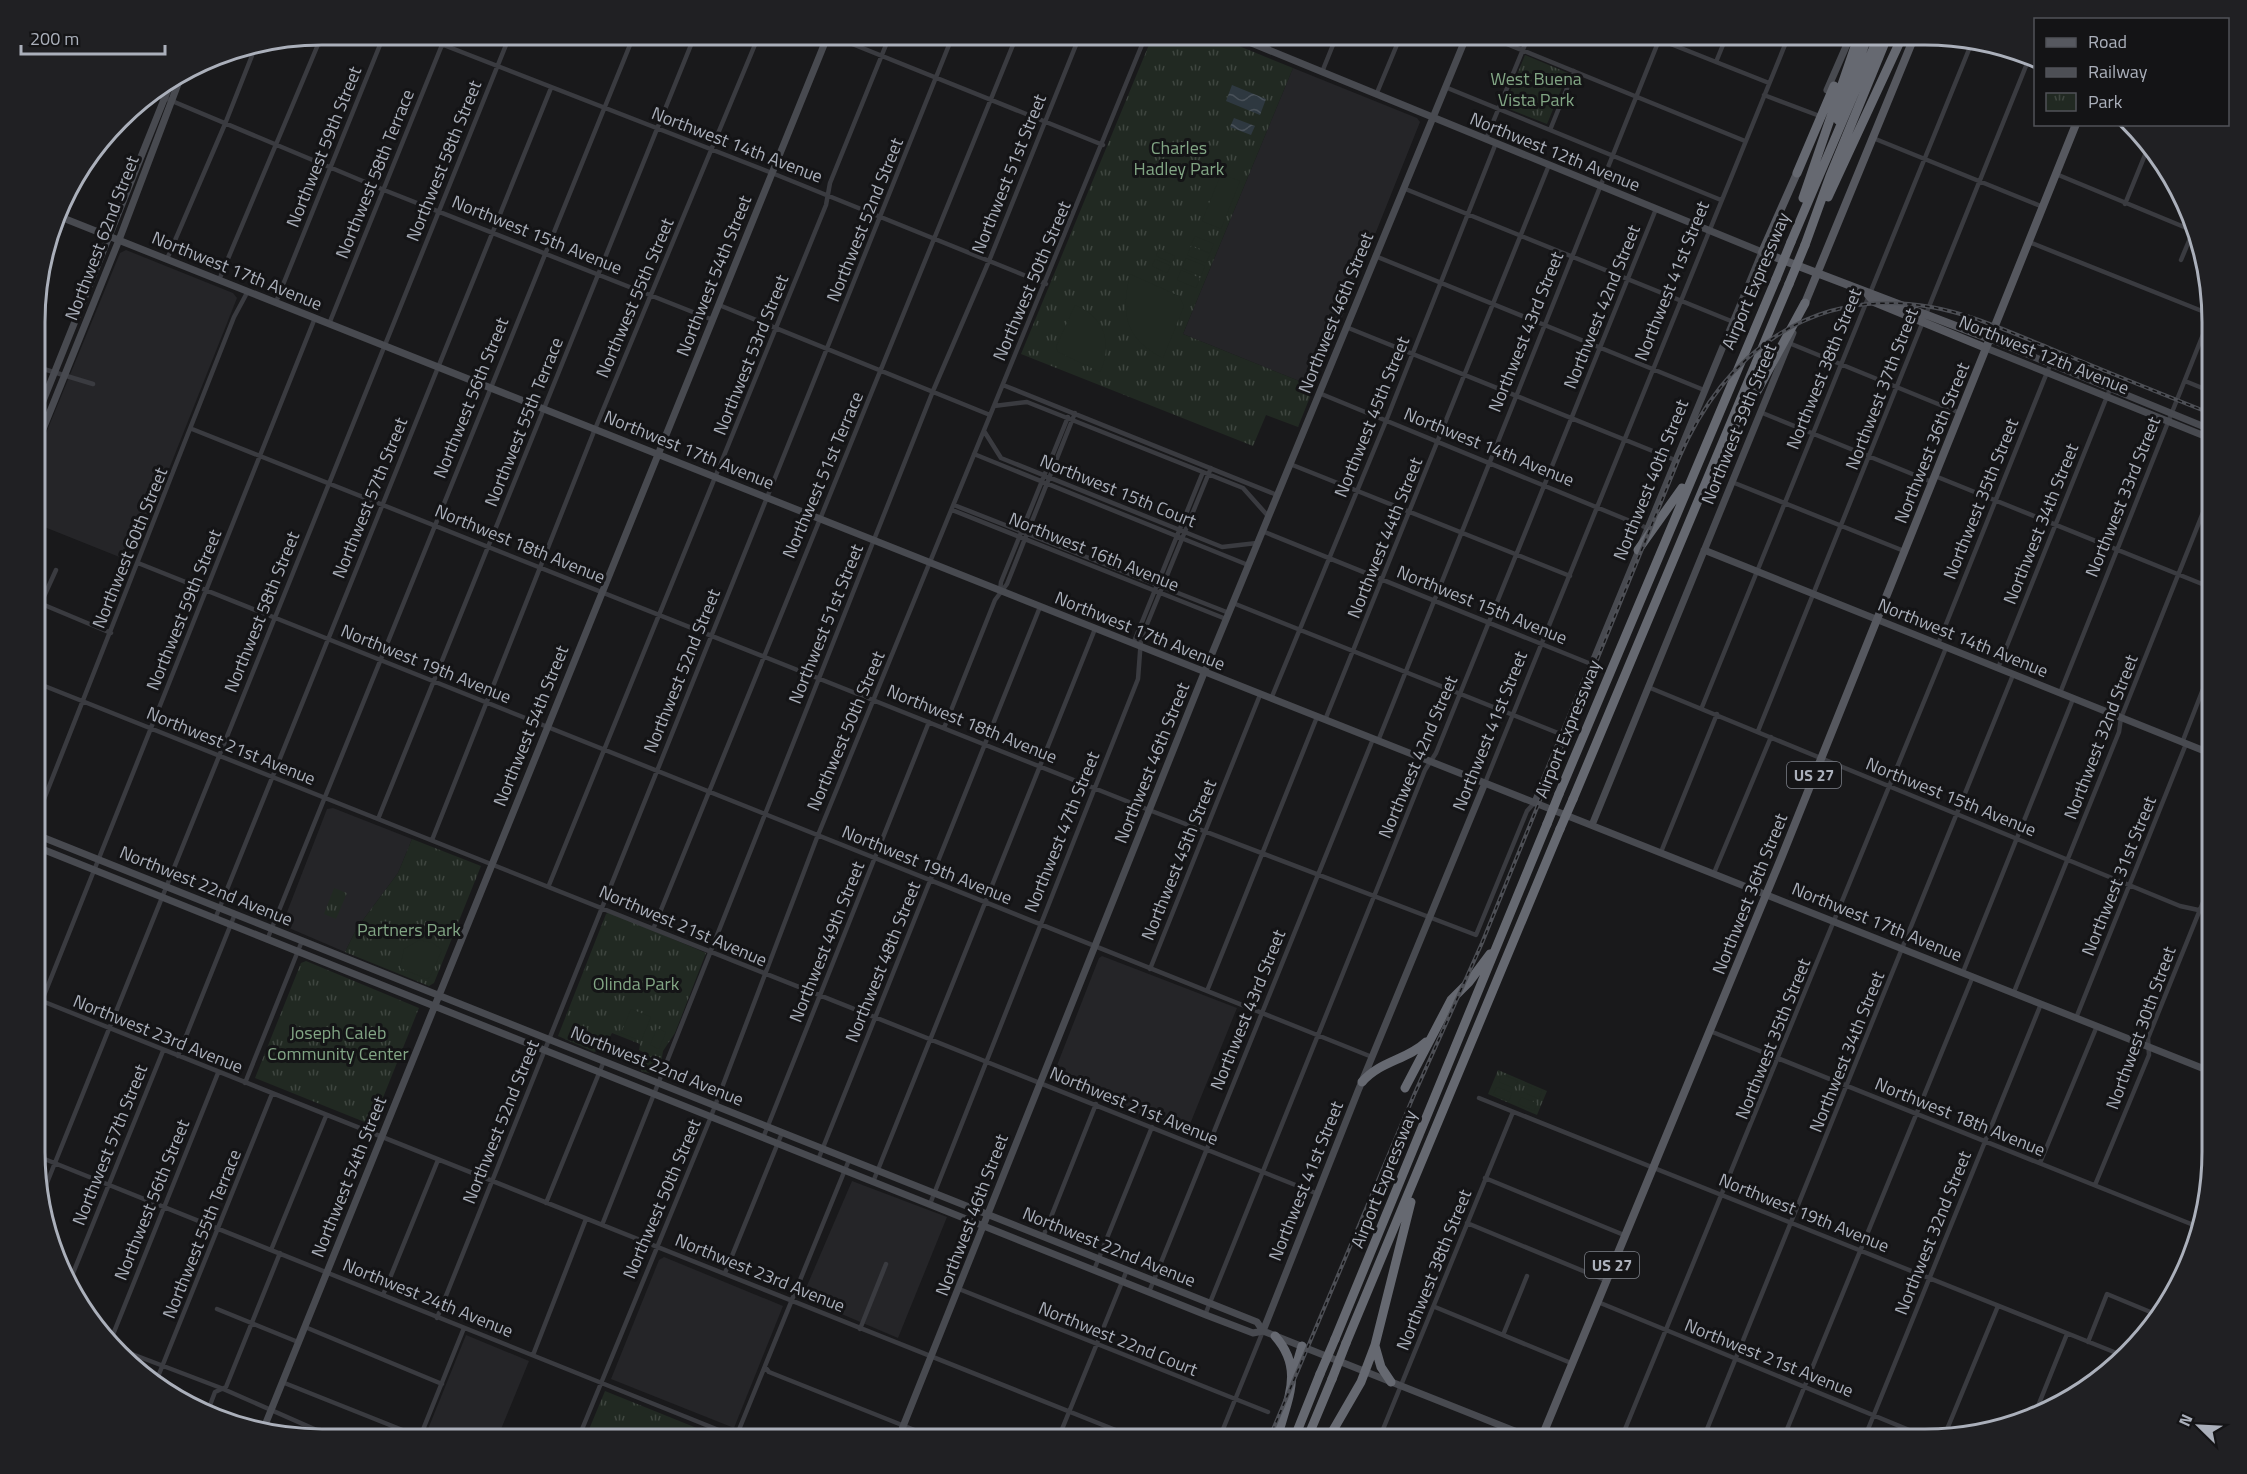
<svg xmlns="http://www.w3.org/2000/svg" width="2247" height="1474" font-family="'Titillium Web',sans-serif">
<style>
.built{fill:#252528}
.park{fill:url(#park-tufts)}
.pitch{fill:#212922}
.water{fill:url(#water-waves)}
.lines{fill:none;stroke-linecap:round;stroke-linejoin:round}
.street{stroke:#3a3b40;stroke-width:4.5}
.secondary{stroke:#484a50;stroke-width:7}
.primary{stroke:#56585f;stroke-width:8}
.highway{stroke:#666971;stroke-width:9}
.rail-casing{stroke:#4d4f55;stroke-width:4}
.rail{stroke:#141416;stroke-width:1.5;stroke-dasharray:4.5;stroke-linecap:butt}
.highway-bridge{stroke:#666971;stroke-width:9}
.labels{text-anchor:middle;stroke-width:6;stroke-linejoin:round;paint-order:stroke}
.shield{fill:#141416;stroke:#7e818a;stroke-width:1.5}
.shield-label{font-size:16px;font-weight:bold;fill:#abb0bb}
.park-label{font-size:18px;fill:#82a685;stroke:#141416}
.street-label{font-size:18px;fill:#abb0bb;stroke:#141416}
.rim{fill:none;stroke:#abb0bb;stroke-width:3}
</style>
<defs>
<pattern id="park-tufts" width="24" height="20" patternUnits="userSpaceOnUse" patternTransform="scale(1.5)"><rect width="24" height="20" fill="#212922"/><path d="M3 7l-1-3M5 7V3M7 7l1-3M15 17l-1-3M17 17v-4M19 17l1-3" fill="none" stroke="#3f4640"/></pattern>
<pattern id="water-waves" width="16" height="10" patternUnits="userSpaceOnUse" patternTransform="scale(1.5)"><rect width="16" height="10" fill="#2e3840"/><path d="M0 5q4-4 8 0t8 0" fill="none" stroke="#4a525a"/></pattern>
</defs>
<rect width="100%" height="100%" fill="#19191b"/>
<path class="built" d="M 1293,68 L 1417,118 L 1420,122 L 1314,387 L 1183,334 Z
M 126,250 L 233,293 L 237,298 L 132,562 L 37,524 L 37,455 L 120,253 Z
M 333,808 L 412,839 L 398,873 L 357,928 L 345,952 L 282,925 L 327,809 Z
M 1102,956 L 1237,1008 L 1186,1134 L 1052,1078 L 1099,958 Z
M 852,1181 L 947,1217 L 898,1338 L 804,1298 L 803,1295 Z
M 664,1257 L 783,1306 L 734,1428 L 611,1379 L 659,1260 Z
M 466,1335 L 529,1361 L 497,1439 L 424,1439 Z"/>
<path class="park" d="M 1153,35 L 1212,35 L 1293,68 L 1183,334 L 1314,387 L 1298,427 L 1266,415 L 1253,446 L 1021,354 Z
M 1525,55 L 1568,73 L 1547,124 L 1504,107 Z
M 412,839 L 481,866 L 434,983 L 429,986 L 345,952 L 357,928 L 398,873 Z
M 334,888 L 347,893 L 336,919 L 324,914 Z
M 609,912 L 706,953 L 675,1033 L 663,1051 L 661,1063 L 658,1069 L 649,1073 L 641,1071 L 647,1054 L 639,1050 L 640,1044 L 612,1033 L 604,1048 L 594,1052 L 558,1036 L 606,914 Z
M 306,961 L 419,1008 L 372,1125 L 255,1078 L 301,963 Z
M 1498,1070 L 1547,1091 L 1537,1115 L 1488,1094 Z
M 605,1391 L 724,1439 L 585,1439 Z"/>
<path class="pitch" d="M 1221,174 L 1240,181 L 1221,229 L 1202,221 Z
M 1195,236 L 1214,244 L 1210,253 L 1191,245 Z
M 1191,246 L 1210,254 L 1206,263 L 1187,255 Z
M 1159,249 L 1175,256 L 1172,263 L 1156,256 Z
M 1186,258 L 1205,266 L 1201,276 L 1182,268 Z
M 1155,259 L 1171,266 L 1167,273 L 1152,266 Z
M 1181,270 L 1200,278 L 1196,288 L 1177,280 Z
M 1130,274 L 1179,296 L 1184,306 L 1163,358 C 1124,338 1121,313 1130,274 Z
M 1075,305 C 1105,317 1113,344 1100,372 L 1058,352 L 1056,347 Z
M 419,940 L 433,943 L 442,950 L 430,977 L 427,979 L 400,968 L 404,949 Z
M 631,1009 L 651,1017 L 641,1041 L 621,1033 Z
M 657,1028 L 666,1032 L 659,1049 L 650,1045 Z
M 1502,1074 L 1518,1081 L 1514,1088 L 1499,1082 Z
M 1526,1085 L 1542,1091 L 1539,1099 L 1523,1092 Z
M 1497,1087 L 1512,1093 L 1509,1101 L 1493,1094 Z
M 1521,1097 L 1537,1103 L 1534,1111 L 1518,1104 Z"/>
<path class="water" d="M 1232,85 L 1266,99 L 1260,115 L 1226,101 Z
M 1234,118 L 1255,126 L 1251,135 L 1230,127 Z"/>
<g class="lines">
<path class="street" d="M 418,35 L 772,173 L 1046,284
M 830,35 L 1103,145
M 1485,35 L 1745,141
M 1648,35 L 1769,83
M 1267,49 L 1273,35
M 1716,62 L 1727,35
M 1322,72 L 1337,35
M 1445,87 L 1721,200
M 153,93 L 384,190 L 713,320
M 1376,95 L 1401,35
M 1764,95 L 1817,115
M 1550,130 L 1574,71
M 1873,138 L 2043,207
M 1486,139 L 1529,35
M 2056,174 L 2189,229
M 1403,188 L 1731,321
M 2125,204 L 2147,150
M 2029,242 L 2212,315
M 1375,256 L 1704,390
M 167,259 L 225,124 L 255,48
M 2181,260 L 2191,236
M 219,280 L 322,35
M 37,288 L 85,167
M 276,302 L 384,35
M 719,305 L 990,415
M 329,324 L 446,35
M 1346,327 L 1675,460
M 1789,343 L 1960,413
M 37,367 L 93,384
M 2185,381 L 2212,392
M 1003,385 L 1277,495
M 1319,393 L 1647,528
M 994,406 L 1027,402 L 1243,488 L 1268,516
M 1760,412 L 1932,482
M 192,429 L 1149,810 L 1476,935 L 1527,811 L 1535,802
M 984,431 L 1001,458 L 1222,547 L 1257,543
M 974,454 L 1248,565
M 1290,464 L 1570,576
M 1935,476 L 2212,588
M 1732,482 L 1904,551
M 954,505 L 1229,613
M 952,510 L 1226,619
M 1262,531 L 1591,664
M 138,563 L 1372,1057
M 1000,590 L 1001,582 L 1068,417
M 37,602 L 111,633
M 41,603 L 56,570
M 1233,603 L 1563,735
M 1133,644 L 1203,472
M 1938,644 L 2050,365
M 1998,668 L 2110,389
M 37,683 L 1318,1194
M 1648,687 L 2180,906 L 2212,913
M 2060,693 L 2212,312
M 1271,699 L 1386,421 L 1496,143
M 1702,707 L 1972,42
M 1325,720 L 1549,165
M 944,728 L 995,600 L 1007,584 L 1075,413
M 1758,731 L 2030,56
M 1378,741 L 1661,35
M 2182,743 L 2212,666
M 1485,783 L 1789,35
M 37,817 L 234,317 L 248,291
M 378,819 L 695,35
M 432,840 L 595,429 L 759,35
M 1661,852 L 1717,714
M 1714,873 L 1771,737
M 549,885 L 826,205 L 830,183 L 890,35
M 215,919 L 551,88
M 654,927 L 1017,35
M 267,940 L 634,35
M 1150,969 L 1260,695
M 1963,972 L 2073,699
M 1207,991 L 1317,717
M 2014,992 L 2119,732 L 2121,718 L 2212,490
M 37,999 L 1138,1439
M 37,1013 L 315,318
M 2076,1018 L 2186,744
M 1710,1031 L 2201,1228
M 178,1056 L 235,914
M 245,1083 L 302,941
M 1479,1098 L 2119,1354
M 763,1138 L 929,722
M 37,1156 L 741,1439
M 818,1160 L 1040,607
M 2040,1163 L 2097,1026
M 1485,1178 L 1624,1235
M 873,1182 L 1095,629
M 2095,1185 L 2149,1055 L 2148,1038 L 2212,880
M 40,1200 L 510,35
M 546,1203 L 604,1061
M 930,1204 L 1138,679 L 1141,639 L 1211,468
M 1467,1223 L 1605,1280
M 602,1225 L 933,391 L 989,261 L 1080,35
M 2194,1225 L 2207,1194
M 1043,1237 L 1096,1104
M 271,1250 L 326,1116
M 1094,1270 L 1152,1127
M 725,1273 L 782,1133
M 69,1283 L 163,1051
M 959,1289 L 1268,1412
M 1149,1292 L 1373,739
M 383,1295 L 438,1160
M 1598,1302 L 1931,1439
M 1435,1307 L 1571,1363
M 217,1309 L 298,1342
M 1205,1315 L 1425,770 L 1436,753 L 1656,209
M 437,1318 L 953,35
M 305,1327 L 442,1384
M 860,1329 L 886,1264
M 1503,1335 L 1527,1276
M 112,1337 L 218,1073
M 2088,1342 L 2107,1294 L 2160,1316
M 124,1351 L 221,1388 L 337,1439
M 533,1355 L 586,1219
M 765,1367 L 769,1372 L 937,1439
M 282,1382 L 420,1437
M 155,1384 L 272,1094
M 2036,1411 L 2067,1334
M 207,1413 L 215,1392 L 226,1387 L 280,1253
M 420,1437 L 464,1328
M 736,1437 L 849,1160
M 578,1439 L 710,1119 L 818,835 L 1146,35
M 1058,1439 L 1127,1270
M 1219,1439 L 1263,1331
M 1379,1439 L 1513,1112
M 1621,1439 L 1946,648
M 1703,1439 L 2013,675
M 1783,1439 L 1973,976
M 1864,1439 L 2041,1004
M 1943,1439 L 1998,1306"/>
<path class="secondary" d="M 1232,35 L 1762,252 L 1535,802
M 1827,90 L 1851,35
M 58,216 L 2212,1072
M 1990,339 L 2212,430
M 1986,348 L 2212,439
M 37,416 L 171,82
M 37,444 L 119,240 L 181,76
M 1704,550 L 2212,754
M 1592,825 L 1793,333
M 37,835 L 1257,1322 L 1263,1331 L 1535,1439
M 37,847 L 1206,1315 L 1253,1333 L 1263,1331
M 1263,1331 L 1358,1091 L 1485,783
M 263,1430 L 828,35
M 898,1439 L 1204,673 L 1467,35"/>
<path class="primary" d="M 1797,173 L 1762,252 L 1990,339
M 1868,295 L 1874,302 L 1986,348
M 1805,303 L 1915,35
M 1541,1439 L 1782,856 L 2076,124"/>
<path class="highway" d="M 1838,120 L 1868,35
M 1797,173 L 1834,86
M 1828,197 L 1903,35
M 1803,198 L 1859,35
M 1791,242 L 1879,35
M 1805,245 L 1830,176 L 1888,35
M 1732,430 L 1756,393 L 1805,303
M 1638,550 L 1682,488
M 1559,794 L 1776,279
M 1573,799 L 1789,284
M 1362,1082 C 1380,1061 1407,1060 1426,1042
M 1405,1088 L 1451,1000 L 1469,982 L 1490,954
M 1275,1336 C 1305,1370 1287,1399 1277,1439
M 1335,1339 L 1547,824
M 1346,1343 L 1560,829
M 1375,1346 L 1381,1367 L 1391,1382
M 1295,1370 L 1302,1346
M 1294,1439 L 1320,1374
M 1307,1439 L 1332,1379
M 1328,1439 L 1361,1382 L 1375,1345 L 1411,1202"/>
<defs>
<path id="rail" d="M 1269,1439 L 1414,1095 L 1482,943 L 1679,458 C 1724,353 1812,286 1931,307 C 1971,314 2009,332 2047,347 C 2102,370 2157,392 2212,414"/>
</defs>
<use href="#rail" class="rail-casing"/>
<use href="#rail" class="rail"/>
<path class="highway-bridge" d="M 1776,279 L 1791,242
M 1789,284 L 1805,245
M 1547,824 L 1559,794
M 1560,829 L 1573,799
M 1320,1374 L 1335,1339
M 1332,1379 L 1346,1343"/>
</g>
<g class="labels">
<g class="shield">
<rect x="1787" y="762" width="54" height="26" rx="4.5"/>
<rect x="1585" y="1252" width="54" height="26" rx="4.5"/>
</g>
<g class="shield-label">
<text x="1814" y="781">US 27</text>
<text x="1612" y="1271">US 27</text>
</g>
<g class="park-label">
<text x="1536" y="85">West Buena<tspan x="1536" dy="21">Vista Park</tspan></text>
<text x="1179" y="154">Charles<tspan x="1179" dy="21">Hadley Park</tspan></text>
<text x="409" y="936">Partners Park</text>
<text x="636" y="990">Olinda Park</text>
<text x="338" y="1039">Joseph Caleb<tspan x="338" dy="21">Community Center</tspan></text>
</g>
<g class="street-label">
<text transform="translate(737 145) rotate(21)" y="6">Northwest 14th Avenue</text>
<text transform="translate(324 147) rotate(-68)" y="6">Northwest 59th Street</text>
<text transform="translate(1555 152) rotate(22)" y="6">Northwest 12th Avenue</text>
<text transform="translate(444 161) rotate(-68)" y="6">Northwest 58th Street</text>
<text transform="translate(375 174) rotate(-68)" y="6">Northwest 58th Terrace</text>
<text transform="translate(1009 174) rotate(-68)" y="6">Northwest 51st Street</text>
<text transform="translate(865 220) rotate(-68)" y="6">Northwest 52nd Street</text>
<text transform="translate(537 235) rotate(22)" y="6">Northwest 15th Avenue</text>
<text transform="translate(102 238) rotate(-69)" y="6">Northwest 62nd Street</text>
<text transform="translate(237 271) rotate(22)" y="6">Northwest 17th Avenue</text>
<text transform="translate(714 276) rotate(-68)" y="6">Northwest 54th Street</text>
<text transform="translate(1032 281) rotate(-67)" y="6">Northwest 50th Street</text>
<text transform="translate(1672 281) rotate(-68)" y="6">Northwest 41st Street</text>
<text transform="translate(1756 281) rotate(-67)" y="6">Airport Expressway</text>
<text transform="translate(635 298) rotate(-67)" y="6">Northwest 55th Street</text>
<text transform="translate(1602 307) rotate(-68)" y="6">Northwest 42nd Street</text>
<text transform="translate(1336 313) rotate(-68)" y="6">Northwest 46th Street</text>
<text transform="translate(1526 332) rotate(-68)" y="6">Northwest 43rd Street</text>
<text transform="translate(751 355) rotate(-68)" y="6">Northwest 53rd Street</text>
<text transform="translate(2044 355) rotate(22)" y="6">Northwest 12th Avenue</text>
<text transform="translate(1824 369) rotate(-68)" y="6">Northwest 38th Street</text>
<text transform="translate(1882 389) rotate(-69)" y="6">Northwest 37th Street</text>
<text transform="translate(471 398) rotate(-68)" y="6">Northwest 56th Street</text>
<text transform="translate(1372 417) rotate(-68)" y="6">Northwest 45th Street</text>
<text transform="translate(524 422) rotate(-68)" y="6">Northwest 55th Terrace</text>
<text transform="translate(1739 424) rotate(-68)" y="6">Northwest 39th Street</text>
<text transform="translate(1932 443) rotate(-68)" y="6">Northwest 36th Street</text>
<text transform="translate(1489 447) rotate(22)" y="6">Northwest 14th Avenue</text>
<text transform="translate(689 450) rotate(22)" y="6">Northwest 17th Avenue</text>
<text transform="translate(823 475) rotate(-67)" y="6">Northwest 51st Terrace</text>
<text transform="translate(1651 480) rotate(-68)" y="6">Northwest 40th Street</text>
<text transform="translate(1118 491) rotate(22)" y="6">Northwest 15th Court</text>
<text transform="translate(2123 497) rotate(-68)" y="6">Northwest 33rd Street</text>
<text transform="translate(370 498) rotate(-68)" y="6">Northwest 57th Street</text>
<text transform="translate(1981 499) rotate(-68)" y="6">Northwest 35th Street</text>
<text transform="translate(2041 524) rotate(-68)" y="6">Northwest 34th Street</text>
<text transform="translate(1385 538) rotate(-68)" y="6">Northwest 44th Street</text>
<text transform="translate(520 544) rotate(22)" y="6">Northwest 18th Avenue</text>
<text transform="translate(130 548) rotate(-68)" y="6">Northwest 60th Street</text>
<text transform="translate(1094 552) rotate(22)" y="6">Northwest 16th Avenue</text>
<text transform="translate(1482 605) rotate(22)" y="6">Northwest 15th Avenue</text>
<text transform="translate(184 610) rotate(-68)" y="6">Northwest 59th Street</text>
<text transform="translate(262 612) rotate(-68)" y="6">Northwest 58th Street</text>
<text transform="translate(826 624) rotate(-68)" y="6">Northwest 51st Street</text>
<text transform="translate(1140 631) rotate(22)" y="6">Northwest 17th Avenue</text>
<text transform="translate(1963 638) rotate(22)" y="6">Northwest 14th Avenue</text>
<text transform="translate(426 664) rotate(22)" y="6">Northwest 19th Avenue</text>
<text transform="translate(682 671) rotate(-68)" y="6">Northwest 52nd Street</text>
<text transform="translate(972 724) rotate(22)" y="6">Northwest 18th Avenue</text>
<text transform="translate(531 726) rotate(-68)" y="6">Northwest 54th Street</text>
<text transform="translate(1568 729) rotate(-68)" y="6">Airport Expressway</text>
<text transform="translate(846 731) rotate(-67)" y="6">Northwest 50th Street</text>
<text transform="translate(1490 731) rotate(-68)" y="6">Northwest 41st Street</text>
<text transform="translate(2101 737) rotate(-69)" y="6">Northwest 32nd Street</text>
<text transform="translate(231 746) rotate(22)" y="6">Northwest 21st Avenue</text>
<text transform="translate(1418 757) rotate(-67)" y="6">Northwest 42nd Street</text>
<text transform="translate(1152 763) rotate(-68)" y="6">Northwest 46th Street</text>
<text transform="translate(1951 797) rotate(22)" y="6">Northwest 15th Avenue</text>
<text transform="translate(1062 832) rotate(-68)" y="6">Northwest 47th Street</text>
<text transform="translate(1179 860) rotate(-68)" y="6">Northwest 45th Street</text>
<text transform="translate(927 865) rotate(22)" y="6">Northwest 19th Avenue</text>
<text transform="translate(2119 876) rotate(-68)" y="6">Northwest 31st Street</text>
<text transform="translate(206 886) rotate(22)" y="6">Northwest 22nd Avenue</text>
<text transform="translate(1750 894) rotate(-68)" y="6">Northwest 36th Street</text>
<text transform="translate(1877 922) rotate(22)" y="6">Northwest 17th Avenue</text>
<text transform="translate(683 926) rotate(23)" y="6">Northwest 21st Avenue</text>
<text transform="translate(827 942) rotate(-68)" y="6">Northwest 49th Street</text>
<text transform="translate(883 962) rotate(-68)" y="6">Northwest 48th Street</text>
<text transform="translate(1248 1010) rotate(-68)" y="6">Northwest 43rd Street</text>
<text transform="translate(2141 1028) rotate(-70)" y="6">Northwest 30th Street</text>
<text transform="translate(158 1034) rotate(22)" y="6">Northwest 23rd Avenue</text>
<text transform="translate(1773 1039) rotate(-68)" y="6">Northwest 35th Street</text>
<text transform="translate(1847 1052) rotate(-68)" y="6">Northwest 34th Street</text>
<text transform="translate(657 1066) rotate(22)" y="6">Northwest 22nd Avenue</text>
<text transform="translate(1134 1106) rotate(22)" y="6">Northwest 21st Avenue</text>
<text transform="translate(1960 1117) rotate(22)" y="6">Northwest 18th Avenue</text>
<text transform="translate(501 1122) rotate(-68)" y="6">Northwest 52nd Street</text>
<text transform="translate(110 1145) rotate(-68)" y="6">Northwest 57th Street</text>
<text transform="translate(349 1177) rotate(-68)" y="6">Northwest 54th Street</text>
<text transform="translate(1384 1179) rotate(-68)" y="6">Airport Expressway</text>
<text transform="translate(1306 1181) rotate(-68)" y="6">Northwest 41st Street</text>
<text transform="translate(662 1199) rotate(-67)" y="6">Northwest 50th Street</text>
<text transform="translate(152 1200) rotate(-68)" y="6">Northwest 56th Street</text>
<text transform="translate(1804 1213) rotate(22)" y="6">Northwest 19th Avenue</text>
<text transform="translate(972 1215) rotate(-69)" y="6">Northwest 46th Street</text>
<text transform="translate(1933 1233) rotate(-68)" y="6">Northwest 32nd Street</text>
<text transform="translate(202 1234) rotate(-68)" y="6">Northwest 55th Terrace</text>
<text transform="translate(1109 1247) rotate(22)" y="6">Northwest 22nd Avenue</text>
<text transform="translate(1434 1270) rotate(-68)" y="6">Northwest 38th Street</text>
<text transform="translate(760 1273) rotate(22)" y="6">Northwest 23rd Avenue</text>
<text transform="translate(428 1298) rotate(22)" y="6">Northwest 24th Avenue</text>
<text transform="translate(1118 1339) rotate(22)" y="6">Northwest 22nd Court</text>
<text transform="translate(1769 1358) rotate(22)" y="6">Northwest 21st Avenue</text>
</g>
</g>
<path d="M0 0H2247V1474H0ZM322 45H1925A277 277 0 0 1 2202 322V1152A277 277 0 0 1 1925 1429H322A277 277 0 0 1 45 1152V322A277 277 0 0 1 322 45Z" fill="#202023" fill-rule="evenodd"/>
<path class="rim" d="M322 45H1925A277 277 0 0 1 2202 322V1152A277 277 0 0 1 1925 1429H322A277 277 0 0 1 45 1152V322A277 277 0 0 1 322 45Z"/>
<rect x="2034" y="18" width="195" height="108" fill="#141416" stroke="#505258" stroke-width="1.5"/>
<rect x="2046" y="38" width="30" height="9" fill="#56585f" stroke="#505258" stroke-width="1.5"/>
<text x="2088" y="48" font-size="18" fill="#abb0bb">Road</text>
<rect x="2046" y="68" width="30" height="9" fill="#4d4f55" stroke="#505258" stroke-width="1.5"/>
<text x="2088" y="78" font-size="18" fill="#abb0bb">Railway</text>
<rect x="2046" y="93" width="30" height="18" fill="url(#park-tufts)" stroke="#505258" stroke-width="1.5"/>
<text x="2088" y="108" font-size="18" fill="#abb0bb">Park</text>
<g transform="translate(2199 1426) rotate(294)" stroke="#141416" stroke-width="4.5" paint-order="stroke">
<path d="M0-4.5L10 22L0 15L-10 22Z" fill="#abb0bb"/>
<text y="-9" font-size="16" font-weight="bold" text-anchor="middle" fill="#abb0bb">N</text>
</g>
<path d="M21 45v9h144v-9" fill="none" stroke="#abb0bb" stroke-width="3"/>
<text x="30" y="45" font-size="18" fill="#abb0bb" stroke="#141416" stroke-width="4.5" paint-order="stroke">200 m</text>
</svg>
